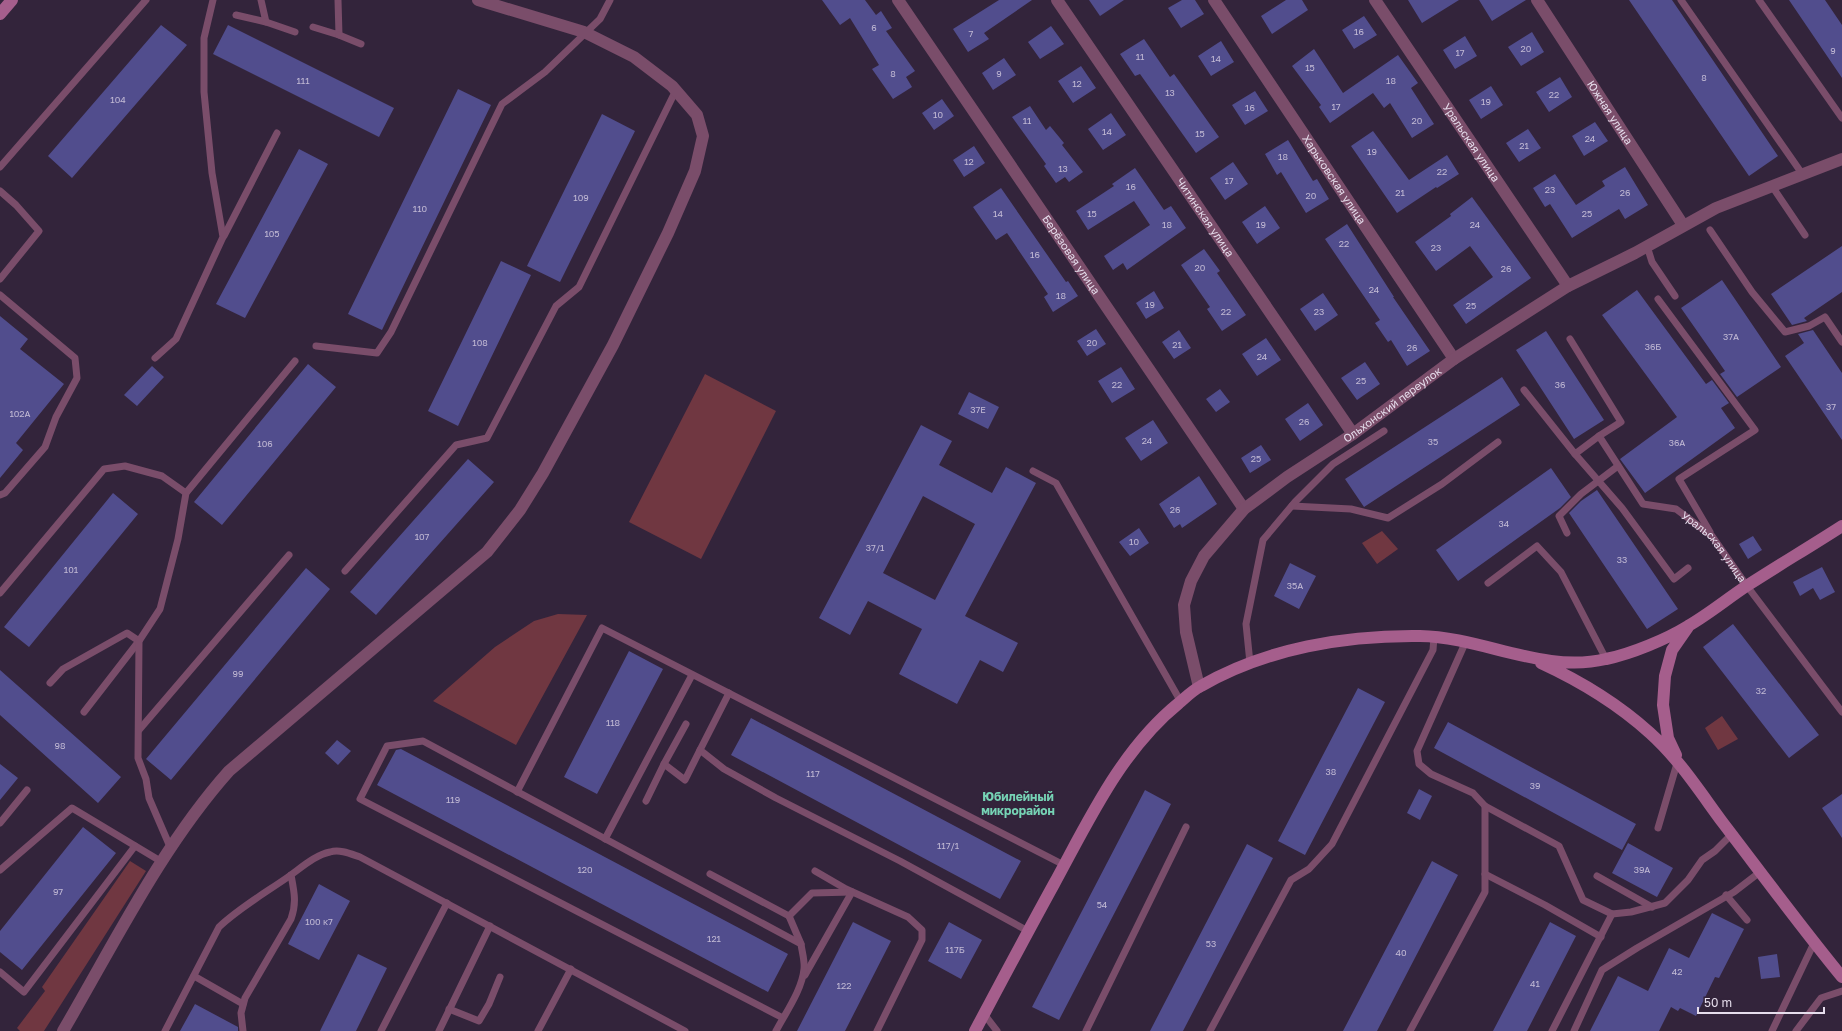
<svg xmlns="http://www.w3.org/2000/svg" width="1842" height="1031" font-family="'Golos Text',sans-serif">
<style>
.green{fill:#703741}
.building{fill:#514d8d;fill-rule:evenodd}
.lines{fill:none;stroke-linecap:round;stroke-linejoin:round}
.lane{stroke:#7a4d6a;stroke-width:7}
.street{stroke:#7a4d6a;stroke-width:12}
.secondary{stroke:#a55e8c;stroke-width:12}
.labels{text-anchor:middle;stroke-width:4;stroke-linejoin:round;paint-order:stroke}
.number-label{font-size:9px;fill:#c1b9d4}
.street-label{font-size:11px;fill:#e6ddec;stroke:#33243b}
.neighbourhood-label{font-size:12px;font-weight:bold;fill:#76d3b5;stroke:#33243b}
</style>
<rect width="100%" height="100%" fill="#33243b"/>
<path class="green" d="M 705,374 L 776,411 L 701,559 L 629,522 Z
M 1382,531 L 1398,549 L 1377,564 L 1362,543 Z
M 558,614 L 587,615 L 516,745 L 433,701 L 495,647 L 534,621 Z
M 1722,716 L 1738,739 L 1718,750 L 1705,728 Z
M 130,861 L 146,871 L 44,1031 L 20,1031 L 17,1028 L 45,991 L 42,987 Z"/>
<path class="building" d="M 822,0 L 865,0 L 876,15 L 881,11 L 892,28 L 886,31 L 915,71 L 906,77 L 912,87 L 893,99 L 872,69 L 879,65 L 850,18 L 840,25 Z
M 999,0 L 1032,0 L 984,33 L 989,39 L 968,52 L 953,29 Z
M 1089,0 L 1124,0 L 1100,16 Z
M 1182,0 L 1195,0 L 1204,14 L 1181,28 L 1168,8 Z
M 1286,0 L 1302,0 L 1308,10 L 1272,34 L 1261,16 Z
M 1408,0 L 1459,0 L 1422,23 Z
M 1479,0 L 1526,0 L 1492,21 Z
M 1629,0 L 1672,0 L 1778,156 L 1749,176 Z
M 1789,0 L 1825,0 L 1842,25 L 1842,78 Z
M 1364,16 L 1377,35 L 1354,49 L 1342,30 Z
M 161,25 L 187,45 L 72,178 L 48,156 Z
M 228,25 L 394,108 L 379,137 L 213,54 Z
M 1051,26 L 1064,44 L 1040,59 L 1028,42 Z
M 1532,32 L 1544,52 L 1521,66 L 1508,47 Z
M 1465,36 L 1477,56 L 1455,69 L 1443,50 Z
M 1144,39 L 1170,77 L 1174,74 L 1219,137 L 1196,153 L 1140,74 L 1135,76 L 1120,54 Z
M 1221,41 L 1234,62 L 1211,76 L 1198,56 Z
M 1314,49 L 1343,93 L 1398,55 L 1418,83 L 1411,88 L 1434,124 L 1412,138 L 1390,103 L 1384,108 L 1373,93 L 1330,123 L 1319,107 L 1321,105 L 1292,66 Z
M 1004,58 L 1016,75 L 993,90 L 982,73 Z
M 1081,66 L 1096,88 L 1073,103 L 1058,81 Z
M 1560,77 L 1572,97 L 1549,112 L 1536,92 Z
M 1491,86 L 1503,105 L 1481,119 L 1469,100 Z
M 458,89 L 491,105 L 382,330 L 348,314 Z
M 1255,91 L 1268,111 L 1245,125 L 1232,105 Z
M 942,99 L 954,116 L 934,130 L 922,113 Z
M 1030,106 L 1046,130 L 1050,126 L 1064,143 L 1062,145 L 1083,172 L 1069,182 L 1065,177 L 1056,183 L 1044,166 L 1046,164 L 1012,117 Z
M 1111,113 L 1126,135 L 1103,150 L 1088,129 Z
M 602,114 L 635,131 L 560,282 L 527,266 Z
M 1595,122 L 1608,141 L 1584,156 L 1572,136 Z
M 1528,129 L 1541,148 L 1519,162 L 1506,143 Z
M 1373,131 L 1409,180 L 1447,155 L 1459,174 L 1437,188 L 1436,187 L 1397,213 L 1351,146 Z
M 1288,140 L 1313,181 L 1317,179 L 1329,199 L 1306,213 L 1281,172 L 1277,175 L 1265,154 Z
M 974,146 L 985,163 L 964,177 L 953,160 Z
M 299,149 L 328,164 L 245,318 L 216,304 Z
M 1233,162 L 1248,184 L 1225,200 L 1210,178 Z
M 1625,167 L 1648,205 L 1625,219 L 1619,209 L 1572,238 L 1550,204 L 1545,207 L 1533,188 L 1555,174 L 1576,205 L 1605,186 L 1602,181 Z
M 1135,168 L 1164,210 L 1171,206 L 1186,228 L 1127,270 L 1123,263 L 1113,270 L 1104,256 L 1150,225 L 1134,201 L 1088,230 L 1076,211 L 1114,186 L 1112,184 Z
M 1001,188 L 1066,282 L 1068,281 L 1078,296 L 1053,312 L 1044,297 L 1048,294 L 1007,233 L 996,240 L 973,207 Z
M 1472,197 L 1531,278 L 1466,324 L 1453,305 L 1493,277 L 1470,246 L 1436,271 L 1415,242 L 1451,216 L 1450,214 Z
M 1265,206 L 1280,228 L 1257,244 L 1242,222 Z
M 1347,224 L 1394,297 L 1393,297 L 1430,351 L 1407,366 L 1391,340 L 1388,342 L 1375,323 L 1380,320 L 1325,239 Z
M 1842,246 L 1842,292 L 1804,318 L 1807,321 L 1792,325 L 1771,294 Z
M 1204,249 L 1220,271 L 1217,273 L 1246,315 L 1222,331 L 1207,309 L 1210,307 L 1181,265 Z
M 501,261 L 531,275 L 458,426 L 428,411 Z
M 1722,280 L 1781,367 L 1737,397 L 1720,374 L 1725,371 L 1681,308 Z
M 1637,290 L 1706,384 L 1712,380 L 1729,403 L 1721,408 L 1735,428 L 1645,493 L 1620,459 L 1677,417 L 1602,315 Z
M 1154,291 L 1164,308 L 1146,319 L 1136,303 Z
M 1323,293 L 1338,315 L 1315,331 L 1300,309 Z
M 0,316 L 28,339 L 20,349 L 64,384 L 16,443 L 23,450 L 0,478 Z
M 1096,329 L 1106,344 L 1087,356 L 1077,341 Z
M 1179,330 L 1191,348 L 1174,359 L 1162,342 Z
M 1813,330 L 1842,373 L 1842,440 L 1785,356 L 1804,343 L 1798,334 Z
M 1546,331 L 1604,420 L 1574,439 L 1516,350 Z
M 1266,338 L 1281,360 L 1257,376 L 1242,354 Z
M 1365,362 L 1380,384 L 1357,400 L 1341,378 Z
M 308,364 L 336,387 L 222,525 L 194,502 Z
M 152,366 L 164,377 L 137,406 L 124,395 Z
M 1121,367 L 1135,389 L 1112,403 L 1098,381 Z
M 1502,377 L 1520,405 L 1364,507 L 1345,479 Z
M 1220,389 L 1230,402 L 1216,412 L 1206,399 Z
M 969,392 L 999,407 L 988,429 L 958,414 Z
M 1308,403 L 1323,425 L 1300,441 L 1285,419 Z
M 1153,420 L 1168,443 L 1141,461 L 1125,438 Z
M 921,425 L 952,441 L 939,465 L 992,493 L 1006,467 L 1036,483 L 965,616 L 1018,643 L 1003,672 L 980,660 L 957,704 L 899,674 L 922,629 L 868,601 L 850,635 L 819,618 ZM 923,496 L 975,524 L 935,600 L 883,573 Z
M 1261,445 L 1271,460 L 1250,473 L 1241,458 Z
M 468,459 L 494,482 L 376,615 L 350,592 Z
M 1551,468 L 1571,497 L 1560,508 L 1458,581 L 1436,550 Z
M 1199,476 L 1217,504 L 1182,528 L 1180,524 L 1174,528 L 1159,504 Z
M 1597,490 L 1678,609 L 1647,629 L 1569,513 L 1581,501 Z
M 113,493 L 138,514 L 29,647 L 4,627 Z
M 1139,528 L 1149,543 L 1130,556 L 1119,542 Z
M 1753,536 L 1762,550 L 1748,559 L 1739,544 Z
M 1290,563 L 1316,576 L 1299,609 L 1274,596 Z
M 1822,567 L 1835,592 L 1820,600 L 1813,588 L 1800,596 L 1793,582 Z
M 306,568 L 330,589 L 171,780 L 146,759 Z
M 1733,624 L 1819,735 L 1789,758 L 1703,647 Z
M 629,651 L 663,669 L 597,794 L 564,777 Z
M 0,670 L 121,777 L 98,803 L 0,715 Z
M 1358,688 L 1385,702 L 1305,855 L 1278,841 Z
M 751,718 L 1021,861 L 1000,899 L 731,755 Z
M 1448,722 L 1636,824 L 1622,850 L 1434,748 Z
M 337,740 L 351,751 L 338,765 L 325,753 Z
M 401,749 L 788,954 L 768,992 L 377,785 L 396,750 Z
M 0,764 L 18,778 L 0,800 Z
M 1419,789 L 1432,796 L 1420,820 L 1407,813 Z
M 1145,790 L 1171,804 L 1059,1020 L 1032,1007 Z
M 1842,794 L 1842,838 L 1822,808 Z
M 83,827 L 116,853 L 22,970 L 0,952 L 0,931 Z
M 1628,843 L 1673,868 L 1657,897 L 1612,873 Z
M 1247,844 L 1273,858 L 1183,1031 L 1150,1031 Z
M 1432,861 L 1458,875 L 1377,1031 L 1343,1031 Z
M 319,884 L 350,901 L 319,960 L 288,944 Z
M 1712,913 L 1744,929 L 1719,978 L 1715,977 L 1696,1016 L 1680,1008 L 1678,1011 L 1671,1007 L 1659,1031 L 1590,1031 L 1618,976 L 1648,991 L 1669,948 L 1689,958 Z
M 853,922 L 891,941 L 845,1031 L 797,1031 Z
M 949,922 L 982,940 L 961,979 L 928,961 Z
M 1550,922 L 1576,936 L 1527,1031 L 1493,1031 Z
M 358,954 L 387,968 L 356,1031 L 320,1031 Z
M 1777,954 L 1780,977 L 1761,979 L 1758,957 Z
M 195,1004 L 238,1027 L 238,1031 L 180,1031 Z"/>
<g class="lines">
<g class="lane">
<path d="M 1681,0 L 1803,175"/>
<path d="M 1759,0 L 1842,118"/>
<path d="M 236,15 L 266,22 L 261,0"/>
<path d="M 266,22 L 295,32"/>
<path d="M 313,27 L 339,35 L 338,0"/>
<path d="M 339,35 L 361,44"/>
<path d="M 0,167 L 146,0"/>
<path d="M 1772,186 L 1805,235"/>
<path d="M 0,191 L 16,205 L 39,231 L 0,279"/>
<path d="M 1710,230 L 1752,292 L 1785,332 L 1809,326 L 1825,317 L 1842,342"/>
<path d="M 224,236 L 277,133"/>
<path d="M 1647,246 L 1652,262 L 1675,296"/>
<path d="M 0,295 L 75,358 L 77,378 L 56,417 L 45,447 L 5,493 L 0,495"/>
<path d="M 1658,299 L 1755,430 L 1679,479 L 1710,532"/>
<path id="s1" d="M 1570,339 L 1621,422 L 1599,436 L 1643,504 L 1676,509 L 1712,536 L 1747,586 L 1842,712"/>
<path d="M 316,346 L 377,353 L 391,332 L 502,104 L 545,72 L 600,19 L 610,0"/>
<path d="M 155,358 L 176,339 L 223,237 L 212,173 L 204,92 L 204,38 L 213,0"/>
<path d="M 1524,390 L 1575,454 L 1599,436"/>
<path d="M 1575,454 L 1622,508 L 1674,579 L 1688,568"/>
<path d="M 1033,471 L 1056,483 L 1181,702"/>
<path d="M 1292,506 L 1351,509 L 1388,518 L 1442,484 L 1498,442"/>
<path d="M 1567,533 L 1559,516 L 1581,494 L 1618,466"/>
<path d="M 345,571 L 456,445 L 487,438 L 556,306 L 579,287 L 676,90"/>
<path d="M 1488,583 L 1537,546 L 1561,572 L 1606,659"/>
<path d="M 0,593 L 104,469 L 125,466 L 162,476 L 186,493"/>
<path d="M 1250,663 L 1246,624 L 1263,540 L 1295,502 L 1333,464 L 1384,431"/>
<path d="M 50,683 L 63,669 L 127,633 L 139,641 L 84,712"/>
<path d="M 729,693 L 700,750 L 724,769 L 776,798 L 900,861 L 1028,931"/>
<path d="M 686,724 L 664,764 L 685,780 L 700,750"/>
<path d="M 139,730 L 289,555"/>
<path d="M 517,792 L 602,628 L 1064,865"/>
<path d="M 646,801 L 664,764"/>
<path d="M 1485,806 L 1559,846 L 1583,900 L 1612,914 L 1552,1031"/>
<path d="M 0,823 L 27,790"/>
<path d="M 1658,828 L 1678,760"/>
<path d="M 605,839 L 692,675"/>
<path d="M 171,849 L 149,798 L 146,779 L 138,758 L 139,641 L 160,609 L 178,539 L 186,493 L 295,361"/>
<path d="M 0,870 L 72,808 L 162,862"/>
<path d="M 815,871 L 846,889 L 908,917 L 922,930 L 922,940 L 877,1031"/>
<path d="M 710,874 L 789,916 L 812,893 L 852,892"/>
<path d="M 1485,874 L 1545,905 L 1601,937"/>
<path d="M 1597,876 L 1652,907"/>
<path d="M 1726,895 L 1747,920"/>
<path d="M 1612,914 L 1631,912 L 1665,903 L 1688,880 L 1702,860 L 1715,851 L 1732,834"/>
<path d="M 789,916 L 801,944"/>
<path d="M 0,972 L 24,992 L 135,846"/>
<path d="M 805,975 L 852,892"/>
<path d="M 194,976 L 243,1004"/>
<path d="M 449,1009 L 479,1021 L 489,1004 L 500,977"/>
<path d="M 984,1014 L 997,1031"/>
<path d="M 165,1031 L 219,927 C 239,908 265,893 288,877 C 301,868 315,855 330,852 C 340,849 351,854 360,857 L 685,1031"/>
<path d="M 243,1031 L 241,1013 L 245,998 L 291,919 C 297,903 294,891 291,875"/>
<path d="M 381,1031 L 447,903"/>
<path d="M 439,1031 L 490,926"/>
<path d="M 538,1031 L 571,969"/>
<path d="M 776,1031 C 786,1012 802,990 804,969 C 805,961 802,952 801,944 L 423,741 L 387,746 L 360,799 L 783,1018"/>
<path d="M 1086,1031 L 1186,827"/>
<path d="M 1210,1031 L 1291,880 L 1309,869 L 1332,844 L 1433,650 L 1434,637"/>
<path d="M 1410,1031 L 1485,892 L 1485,806 L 1473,793 L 1431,774 L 1419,764 L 1417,751 L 1466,641"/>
<path d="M 1574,1031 L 1602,970 L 1637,948 L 1734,892 L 1760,872"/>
<path d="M 1772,1031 L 1814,943"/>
<path d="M 1796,1031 L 1821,998 L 1842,991"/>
</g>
<g class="street">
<path id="s2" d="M 898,0 L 1244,509"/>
<path id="s3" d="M 1057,0 L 1353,434"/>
<path id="s4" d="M 1214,0 L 1454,359"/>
<path id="s5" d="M 1375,0 L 1568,286"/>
<path id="s6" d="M 1537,0 L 1683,225"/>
<path id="s7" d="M 1199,687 L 1186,632 L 1184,605 L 1191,581 L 1204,556 L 1244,509 L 1287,477 L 1353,434 L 1454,359 L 1568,286 L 1635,253 L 1716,208 L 1842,159"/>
<path d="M 63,1031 C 114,944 162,846 229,771 L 487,552 L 520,510 L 543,473 L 613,345 L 668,233 L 695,171 L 703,136 L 697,115 L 672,86 L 634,57 L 584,32 L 478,0"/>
</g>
<path class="secondary" d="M 0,14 L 12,0
M 1541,663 C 1580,681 1618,704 1650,733 C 1679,759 1700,792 1723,823 C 1762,874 1801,927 1842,977
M 1676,755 L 1668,738 L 1663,705 L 1665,676 L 1672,650 L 1688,627
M 975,1031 C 1001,982 1027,933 1054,884 C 1089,820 1121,750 1179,703 C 1186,697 1193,690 1201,686 C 1267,648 1346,635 1420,636 C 1483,637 1543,674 1606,659 C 1631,654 1667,639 1688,626 C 1709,614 1728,598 1748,585 C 1779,565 1811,546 1842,526"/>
</g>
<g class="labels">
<g class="number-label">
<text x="874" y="31">6</text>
<text x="1359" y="35">16</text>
<text x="971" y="37">7</text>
<text x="1526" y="52">20</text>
<text x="1833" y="54">9</text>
<text x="1460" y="56">17</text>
<text x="1140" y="60">11</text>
<text x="1216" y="62">14</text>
<text x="1310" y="71">15</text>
<text x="893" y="77">8</text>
<text x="999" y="77">9</text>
<text x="1704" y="81">8</text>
<text x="303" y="84">111</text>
<text x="1391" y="84">18</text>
<text x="1077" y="87">12</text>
<text x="1170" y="96">13</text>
<text x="1554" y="98">22</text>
<text x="118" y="103">104</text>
<text x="1486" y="105">19</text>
<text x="1336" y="110">17</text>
<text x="1250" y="111">16</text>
<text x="938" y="118">10</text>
<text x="1027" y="124">11</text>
<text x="1417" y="124">20</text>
<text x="1107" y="135">14</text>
<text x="1200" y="137">15</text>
<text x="1590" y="142">24</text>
<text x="1524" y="149">21</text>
<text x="1372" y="155">19</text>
<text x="1283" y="160">18</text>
<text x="969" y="165">12</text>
<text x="1063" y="172">13</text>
<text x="1442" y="175">22</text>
<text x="1229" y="184">17</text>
<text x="1131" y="190">16</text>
<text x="1550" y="193">23</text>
<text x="1400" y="196">21</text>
<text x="1625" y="196">26</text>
<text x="1311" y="199">20</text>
<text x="581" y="201">109</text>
<text x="420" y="212">110</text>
<text x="998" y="217">14</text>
<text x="1092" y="217">15</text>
<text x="1587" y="217">25</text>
<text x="1167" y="228">18</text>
<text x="1261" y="228">19</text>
<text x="1475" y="228">24</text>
<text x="272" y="237">105</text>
<text x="1344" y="247">22</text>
<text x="1436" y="251">23</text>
<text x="1035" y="258">16</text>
<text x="1200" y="271">20</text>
<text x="1506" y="272">26</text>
<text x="1374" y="293">24</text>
<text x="1061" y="299">18</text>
<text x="1150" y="308">19</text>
<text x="1471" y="309">25</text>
<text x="1226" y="315">22</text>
<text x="1319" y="315">23</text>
<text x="1731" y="340">37А</text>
<text x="480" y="346">108</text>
<text x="1092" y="346">20</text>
<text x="1177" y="348">21</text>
<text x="1653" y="350">36Б</text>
<text x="1412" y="351">26</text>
<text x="1262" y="360">24</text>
<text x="1361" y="384">25</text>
<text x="1117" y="388">22</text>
<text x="1560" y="388">36</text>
<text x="1831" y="410">37</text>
<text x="978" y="413">37Е</text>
<text x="20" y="417">102А</text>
<text x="1304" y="425">26</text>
<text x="1147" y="444">24</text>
<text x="1433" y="445">35</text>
<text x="1677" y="446">36А</text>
<text x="265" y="447">106</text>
<text x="1256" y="462">25</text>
<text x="1175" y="513">26</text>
<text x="1504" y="527">34</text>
<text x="422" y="540">107</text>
<text x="1134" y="545">10</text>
<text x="875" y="551">37/1</text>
<text x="1622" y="563">33</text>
<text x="71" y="573">101</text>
<text x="1295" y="589">35А</text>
<text x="238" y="677">99</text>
<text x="1761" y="694">32</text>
<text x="613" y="726">118</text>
<text x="60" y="749">98</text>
<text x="1331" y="775">38</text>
<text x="813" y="777">117</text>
<text x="1535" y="789">39</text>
<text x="453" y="803">119</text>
<text x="948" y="849">117/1</text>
<text x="585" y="873">120</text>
<text x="1642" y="873">39А</text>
<text x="58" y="895">97</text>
<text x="1102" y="908">54</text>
<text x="319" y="925">100 к7</text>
<text x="714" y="942">121</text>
<text x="1211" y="947">53</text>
<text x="955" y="953">117Б</text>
<text x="1401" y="956">40</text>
<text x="1677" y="975">42</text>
<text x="1535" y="987">41</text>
<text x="844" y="989">122</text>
</g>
<g class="street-label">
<text dy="4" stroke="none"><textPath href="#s6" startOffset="134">Южная улица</textPath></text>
<text dy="4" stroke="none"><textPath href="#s5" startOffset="172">Уральская улица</textPath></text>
<text dy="4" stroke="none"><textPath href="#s4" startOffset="216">Харьковская улица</textPath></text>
<text dy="4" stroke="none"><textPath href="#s3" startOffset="263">Читинская улица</textPath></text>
<text dy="4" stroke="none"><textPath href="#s2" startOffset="308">Берёзовая улица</textPath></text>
<text dy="4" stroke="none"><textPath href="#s7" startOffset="380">Ольхонский переулок</textPath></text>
<text dy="4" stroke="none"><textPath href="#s1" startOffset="292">Уральская улица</textPath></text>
</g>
<g class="neighbourhood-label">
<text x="1018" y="801">Юбилейный<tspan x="1018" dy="14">микрорайон</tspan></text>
</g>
</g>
<path d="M1698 1007v6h126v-6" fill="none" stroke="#e6ddec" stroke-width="2"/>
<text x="1704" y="1007" font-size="12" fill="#e6ddec" stroke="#33243b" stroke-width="3" paint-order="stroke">50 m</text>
</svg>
